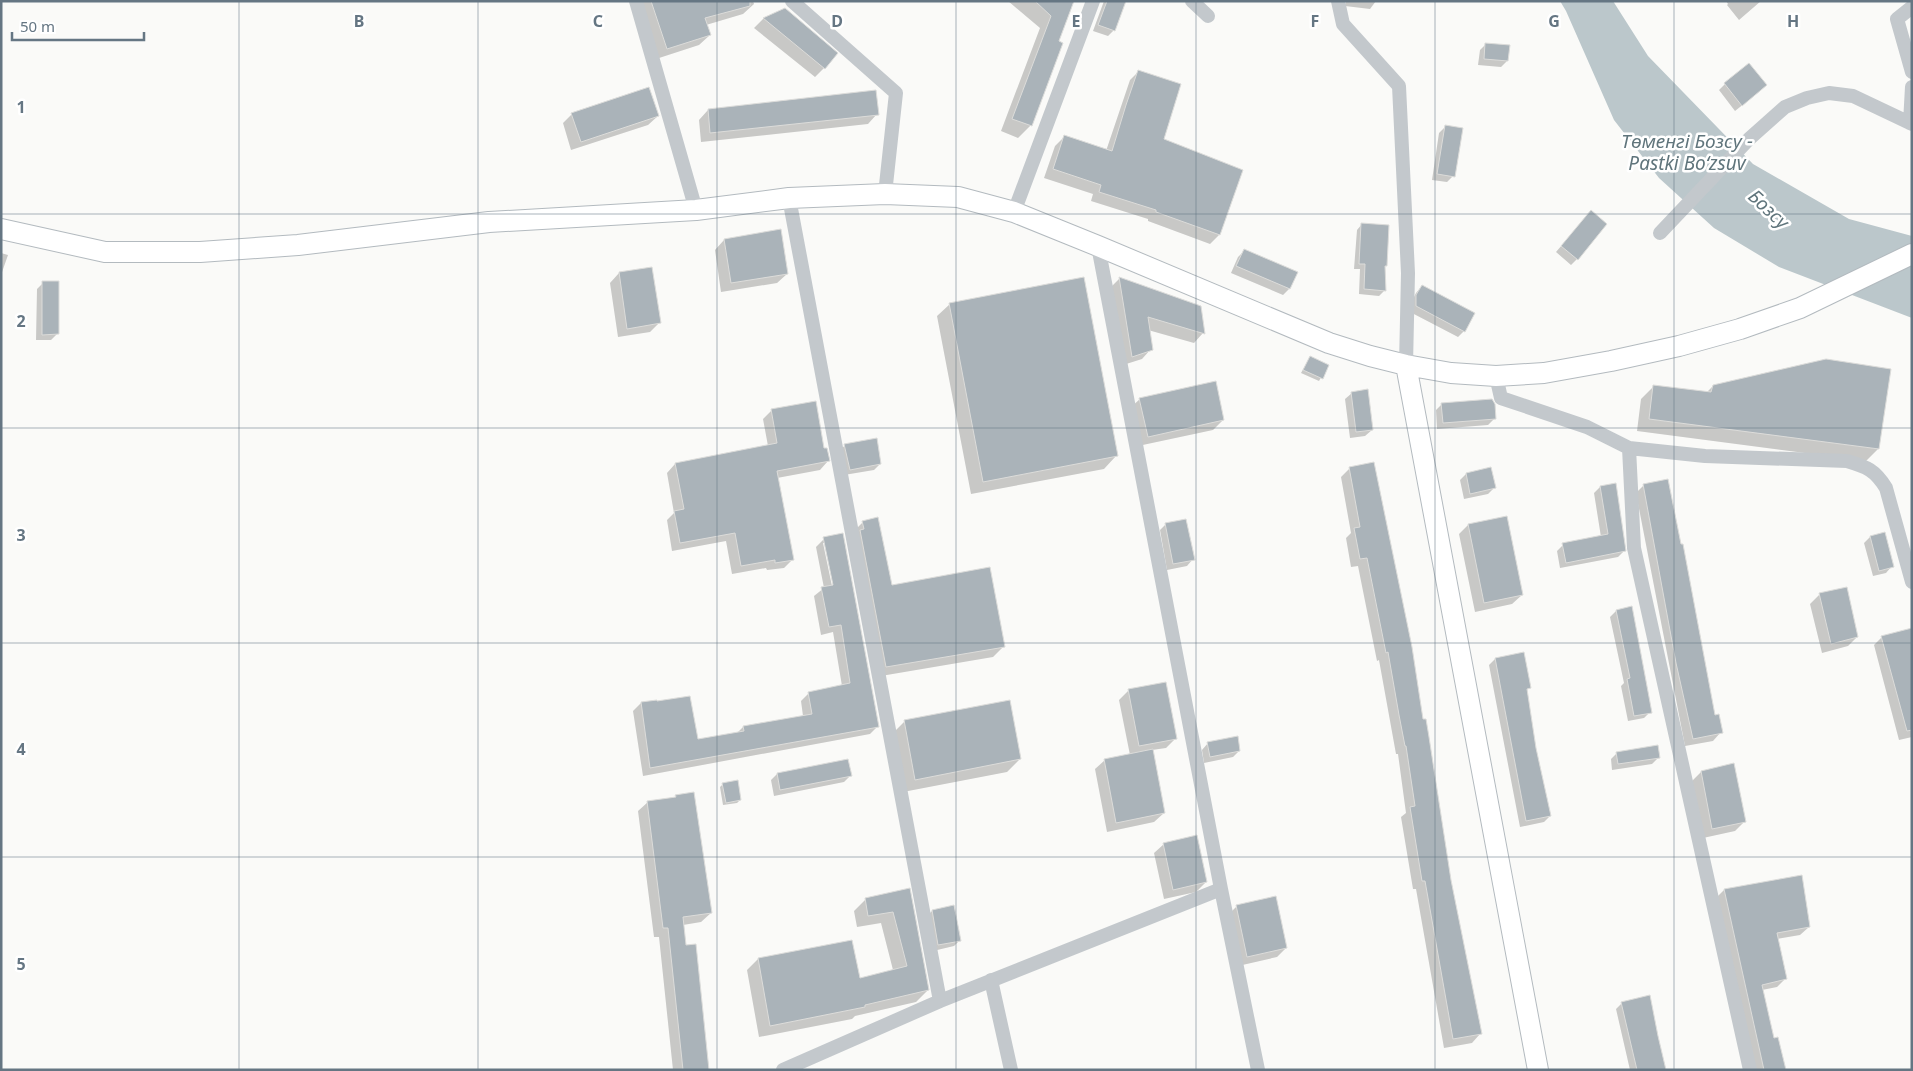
<svg xmlns="http://www.w3.org/2000/svg" width="1913" height="1071" font-family="'Noto Sans',sans-serif">
<style>
.water{fill:#bbc7cb}
.shadow{fill:#0003;fill-rule:evenodd}
.building{fill:#aab3b9;stroke:#dcdcda}
.lines{fill:none;stroke-linecap:round;stroke-linejoin:round}
.secondary-casing{stroke:#b3babf;stroke-width:22}
.street{stroke:#c3c8cc;stroke-width:14}
.secondary{stroke:#fff;stroke-width:20}
.grid{fill:none;stroke:#657683;stroke-width:1;stroke-opacity:0.55}
.labels{text-anchor:middle;stroke-width:5;stroke-linejoin:round;paint-order:stroke}
.water-label{font-size:19px;font-style:italic;fill:#60757c;stroke:#fff}
.grid-label{font-size:16px;text-anchor:middle;font-weight:bold;fill:#657683;stroke:#fff;stroke-width:5;stroke-linejoin:round;paint-order:stroke}
</style>
<rect width="100%" height="100%" fill="#fafaf8"/>
<path class="water" d="M 1560,1 L 1613,1 L 1648,56 L 1753,164 L 1849,219 L 1912,236 L 1912,318 L 1779,267 L 1714,228 L 1659,178 L 1614,120 L 1566,11 Z"/>
<path class="shadow" d="M 639,1 L 753,1 L 754,4 L 743,14 L 706,25 L 710,35 L 699,45 L 656,59 Z
M 1008,1 L 1073,1 L 1057,42 L 1031,125 L 1018,138 L 1001,131 L 1040,28 Z
M 1104,1 L 1124,1 L 1114,30 L 1108,36 L 1093,31 Z
M 1346,1 L 1376,1 L 1370,9 L 1345,6 Z
M 1726,1 L 1761,1 L 1739,20 L 1727,5 L 1728,4 Z
M 785,9 L 824,68 L 815,77 L 754,28 L 763,19 Z
M 1486,44 L 1507,61 L 1501,67 L 1478,65 L 1480,50 Z
M 1139,71 L 1162,140 L 1242,170 L 1219,235 L 1210,244 L 1148,221 L 1148,219 L 1091,201 L 1093,194 L 1044,178 L 1055,146 L 1064,137 L 1106,151 L 1130,80 Z
M 1725,84 L 1760,91 L 1735,111 L 1719,90 Z
M 708,110 L 877,114 L 868,124 L 701,142 L 699,120 Z
M 572,114 L 658,116 L 648,125 L 571,150 L 563,123 Z
M 1445,127 L 1453,176 L 1447,182 L 1432,180 L 1439,133 Z
M 1585,218 L 1577,259 L 1571,265 L 1556,252 Z
M 1362,224 L 1384,267 L 1384,291 L 1379,296 L 1359,294 L 1360,269 L 1354,269 L 1357,230 Z
M 780,231 L 787,274 L 777,283 L 721,292 L 715,250 L 724,240 Z
M 1244,251 L 1289,289 L 1283,295 L 1231,273 L 1238,257 Z
M 1,253 L 8,255 L 1,275 Z
M 619,273 L 659,323 L 650,332 L 618,337 L 610,283 Z
M 1119,279 L 1199,307 L 1203,333 L 1194,343 L 1148,330 L 1151,349 L 1142,359 L 1123,365 L 1110,288 Z
M 43,283 L 57,334 L 51,340 L 36,340 L 37,289 Z
M 1422,286 L 1464,331 L 1458,337 L 1410,312 L 1411,303 L 1416,293 Z
M 950,304 L 1116,456 L 1104,469 L 971,494 L 937,316 Z
M 1310,357 L 1328,365 L 1319,381 L 1301,373 Z
M 1713,386 L 1878,449 L 1866,461 L 1637,431 L 1641,399 L 1653,387 L 1707,392 Z
M 1352,393 L 1372,430 L 1365,436 L 1350,438 L 1345,399 Z
M 1140,399 L 1223,420 L 1213,430 L 1138,446 L 1130,408 Z
M 1442,404 L 1494,419 L 1488,425 L 1437,429 L 1436,410 Z
M 772,410 L 828,461 L 820,470 L 777,478 L 793,559 L 784,568 L 767,570 L 766,568 L 732,574 L 726,541 L 672,551 L 667,520 L 674,513 L 667,473 L 675,464 L 768,446 L 763,419 Z
M 845,445 L 880,464 L 874,470 L 844,475 L 839,452 Z
M 1350,468 L 1450,880 L 1480,1034 L 1472,1043 L 1444,1048 L 1416,889 L 1413,889 L 1401,817 L 1406,813 L 1398,754 L 1396,754 L 1379,660 L 1377,661 L 1358,566 L 1351,567 L 1346,538 L 1351,533 L 1341,477 Z
M 1466,474 L 1495,487 L 1488,494 L 1464,499 L 1460,480 Z
M 1644,485 L 1714,716 L 1721,732 L 1713,741 L 1685,746 L 1636,493 Z
M 1600,487 L 1624,551 L 1618,557 L 1560,568 L 1557,551 L 1563,545 L 1601,537 L 1594,493 Z
M 863,522 L 891,587 L 1004,646 L 993,657 L 875,677 L 852,533 Z
M 1166,524 L 1193,559 L 1187,566 L 1167,570 L 1160,530 Z
M 1468,525 L 1522,595 L 1512,604 L 1475,612 L 1459,534 Z
M 842,535 L 878,726 L 870,734 L 643,776 L 633,711 L 641,703 L 655,701 L 656,703 L 689,698 L 697,740 L 737,733 L 743,727 L 803,716 L 801,701 L 809,693 L 842,686 L 833,632 L 821,635 L 814,596 L 824,588 L 816,547 L 824,539 ZM 823,543 L 826,543 L 835,591 L 833,591 Z
M 1870,537 L 1892,566 L 1886,573 L 1873,576 L 1864,543 Z
M 1820,594 L 1857,637 L 1848,646 L 1822,653 L 1810,604 Z
M 1616,611 L 1650,712 L 1644,718 L 1628,721 L 1621,686 L 1624,683 L 1610,617 Z
M 1882,637 L 1912,640 L 1912,737 L 1899,740 L 1874,645 Z
M 1495,659 L 1529,687 L 1526,691 L 1535,748 L 1550,816 L 1544,822 L 1520,827 L 1489,665 Z
M 1129,690 L 1176,738 L 1166,748 L 1152,750 L 1164,813 L 1154,822 L 1107,832 L 1095,769 L 1105,760 L 1130,755 L 1119,700 Z
M 904,722 L 1020,759 L 1007,772 L 903,792 L 892,734 Z
M 1208,743 L 1239,751 L 1233,757 L 1204,763 L 1202,750 Z
M 1617,753 L 1658,758 L 1652,764 L 1612,770 L 1611,759 Z
M 1701,772 L 1745,821 L 1735,831 L 1703,838 L 1692,781 Z
M 777,774 L 850,776 L 844,782 L 774,796 L 771,780 Z
M 723,784 L 740,800 L 737,803 L 723,805 L 720,787 Z
M 676,796 L 711,913 L 701,922 L 683,925 L 707,1070 L 673,1070 L 659,937 L 654,937 L 638,811 L 648,802 L 674,798 Z
M 1164,844 L 1206,882 L 1196,892 L 1164,899 L 1154,853 Z
M 909,890 L 928,990 L 916,1002 L 855,1016 L 852,1019 L 759,1037 L 747,970 L 758,959 L 859,979 L 893,970 L 881,923 L 857,927 L 854,911 L 866,899 Z
M 1724,890 L 1809,927 L 1800,935 L 1777,939 L 1785,979 L 1777,987 L 1762,990 L 1773,1039 L 1785,1070 L 1754,1070 L 1716,898 Z
M 1237,906 L 1286,948 L 1277,957 L 1238,966 L 1228,915 Z
M 932,911 L 960,940 L 954,946 L 933,951 L 926,917 Z
M 1622,1003 L 1664,1070 L 1630,1070 L 1616,1009 Z"/>
<path class="building" d="M 651,1 L 750,1 L 750,6 L 705,18 L 711,35 L 667,49 Z
M 1035,1 L 1074,1 L 1059,41 L 1063,43 L 1032,126 L 1012,119 L 1051,16 Z
M 1107,1 L 1126,1 L 1115,31 L 1098,25 Z
M 785,8 L 838,53 L 825,69 L 763,18 Z
M 1485,43 L 1510,45 L 1508,61 L 1484,59 Z
M 1749,63 L 1767,85 L 1742,106 L 1724,83 Z
M 1138,70 L 1181,84 L 1164,139 L 1243,170 L 1220,235 L 1156,212 L 1156,210 L 1099,192 L 1101,185 L 1053,169 L 1064,135 L 1112,151 L 1126,105 Z
M 649,87 L 659,116 L 581,142 L 571,113 Z
M 876,90 L 879,115 L 710,133 L 708,109 Z
M 1445,125 L 1463,128 L 1455,177 L 1437,174 Z
M 1591,210 L 1607,224 L 1578,260 L 1561,246 Z
M 1361,223 L 1389,225 L 1387,266 L 1385,266 L 1386,291 L 1364,289 L 1365,264 L 1359,264 Z
M 781,229 L 788,274 L 731,283 L 724,239 Z
M 1244,249 L 1298,272 L 1290,289 L 1236,266 Z
M 652,267 L 661,323 L 627,329 L 619,272 Z
M 1084,277 L 1118,456 L 983,482 L 949,303 Z
M 1119,277 L 1201,306 L 1205,334 L 1148,317 L 1153,350 L 1132,357 Z
M 42,281 L 59,281 L 59,334 L 42,335 Z
M 1422,285 L 1475,313 L 1465,332 L 1416,306 L 1416,295 Z
M 1310,356 L 1329,365 L 1323,379 L 1303,370 Z
M 1826,359 L 1891,369 L 1879,449 L 1649,419 L 1653,385 L 1711,392 L 1713,385 Z
M 1216,381 L 1224,420 L 1148,437 L 1139,398 Z
M 1368,389 L 1373,430 L 1356,432 L 1351,392 Z
M 1492,399 L 1495,404 L 1496,419 L 1443,423 L 1441,403 Z
M 816,401 L 824,448 L 827,448 L 830,461 L 777,471 L 794,560 L 775,563 L 775,560 L 741,566 L 735,533 L 680,543 L 674,511 L 684,509 L 675,463 L 777,443 L 771,409 Z
M 877,438 L 881,464 L 850,470 L 844,444 Z
M 1374,462 L 1412,647 L 1423,719 L 1426,719 L 1429,737 L 1451,880 L 1482,1034 L 1453,1039 L 1425,881 L 1422,881 L 1410,807 L 1415,806 L 1406,746 L 1405,746 L 1399,715 L 1388,652 L 1386,653 L 1367,558 L 1360,559 L 1354,528 L 1360,527 L 1349,467 Z
M 1491,467 L 1496,488 L 1470,494 L 1466,473 Z
M 1668,479 L 1681,544 L 1683,544 L 1715,715 L 1719,714 L 1723,733 L 1693,739 L 1676,663 L 1643,484 Z
M 1616,483 L 1626,551 L 1566,563 L 1562,543 L 1608,534 L 1600,486 Z
M 1507,516 L 1523,595 L 1484,603 L 1468,524 Z
M 878,517 L 892,585 L 990,567 L 1005,647 L 886,667 L 860,530 L 864,529 L 862,521 Z
M 1186,519 L 1195,560 L 1173,564 L 1165,523 Z
M 1885,532 L 1894,567 L 1879,571 L 1870,536 Z
M 843,533 L 879,727 L 650,768 L 641,702 L 657,700 L 657,701 L 690,696 L 698,739 L 744,731 L 743,726 L 812,714 L 808,692 L 850,683 L 841,625 L 829,627 L 821,587 L 833,585 L 823,537 Z
M 1847,587 L 1858,637 L 1831,644 L 1819,593 Z
M 1632,606 L 1652,713 L 1634,716 L 1627,679 L 1630,678 L 1616,610 Z
M 1912,628 L 1912,730 L 1907,731 L 1881,636 Z
M 1524,652 L 1531,688 L 1527,689 L 1536,748 L 1551,816 L 1526,821 L 1495,658 Z
M 1166,682 L 1177,739 L 1139,746 L 1128,689 Z
M 1010,700 L 1021,759 L 915,780 L 904,720 Z
M 1238,736 L 1240,751 L 1210,757 L 1207,742 Z
M 1658,745 L 1660,758 L 1618,764 L 1616,752 Z
M 1153,749 L 1165,813 L 1116,823 L 1104,759 Z
M 848,759 L 852,776 L 780,790 L 777,773 Z
M 1734,763 L 1746,822 L 1712,829 L 1701,771 Z
M 738,780 L 741,800 L 726,803 L 722,783 Z
M 694,792 L 712,913 L 683,917 L 686,945 L 696,944 L 709,1070 L 683,1070 L 668,928 L 663,928 L 647,801 L 676,797 L 675,795 Z
M 1197,835 L 1207,882 L 1173,890 L 1163,843 Z
M 1802,875 L 1810,927 L 1777,933 L 1787,979 L 1762,985 L 1774,1038 L 1778,1037 L 1786,1070 L 1764,1070 L 1724,889 Z
M 910,888 L 929,990 L 865,1005 L 865,1007 L 770,1026 L 758,958 L 852,940 L 860,978 L 907,966 L 893,912 L 868,916 L 865,898 Z
M 1276,896 L 1287,948 L 1247,957 L 1236,905 Z
M 954,905 L 961,941 L 938,945 L 932,910 Z
M 1650,995 L 1658,1036 L 1666,1070 L 1637,1070 L 1621,1002 Z"/>
<g class="lines">
<defs>
<path id="secondary" d="M 1,229 L 105,252 L 200,252 L 298,245 L 489,222 L 696,210 L 789,198 L 885,194 L 958,197 L 1014,212 L 1098,246 L 1329,343 L 1370,356 L 1406,365 L 1451,373 L 1496,376 L 1544,373 L 1611,361 L 1679,346 L 1740,329 L 1800,308 L 1912,254
M 1406,365 L 1538,1070"/>
</defs>
<use href="#secondary" class="secondary-casing"/>
<path class="street" d="M 636,1 L 696,210
M 792,1 L 896,93 L 885,194
M 1192,1 L 1208,16
M 1338,1 L 1343,24 L 1399,86 L 1408,273 L 1406,365
M 1912,7 L 1897,19 L 1912,72
M 1910,123 L 1912,87
M 789,198 L 940,1001
M 1014,212 L 1093,1
M 1660,233 L 1749,139 L 1785,107 L 1807,98 L 1829,93 L 1853,96 L 1912,124
M 1098,246 L 1221,889 L 1258,1070
M 1496,376 L 1501,398 L 1587,427 L 1629,448 L 1705,456 L 1847,461 C 1867,467 1875,470 1886,488 L 1912,582
M 1629,448 L 1634,548 L 1750,1070
M 991,980 L 1011,1070
M 783,1070 L 940,1001 L 1221,889"/>
<use href="#secondary" class="secondary"/>
</g>
<path class="grid" d="M 239,1 L 239,1070M 478,1 L 478,1070M 717,1 L 717,1070M 956,1 L 956,1070M 1196,1 L 1196,1070M 1435,1 L 1435,1070M 1674,1 L 1674,1070M 1,214 L 1912,214M 1,428 L 1912,428M 1,643 L 1912,643M 1,857 L 1912,857"/>
<g class="labels">
<g class="water-label">
<text x="1687" y="148">Төменгі Бозсу -<tspan x="1687" dy="22">Pastki Boʻzsuv</tspan></text>
<text transform="translate(1769 209) rotate(43)" y="7">Бозсу</text>
</g>
</g>
<g class="grid-label">
<text x="359" y="27">B</text>
<text x="598" y="27">C</text>
<text x="837" y="27">D</text>
<text x="1076" y="27">E</text>
<text x="1315" y="27">F</text>
<text x="1554" y="27">G</text>
<text x="1793" y="27">H</text>
<text x="21" y="113">1</text>
<text x="21" y="327">2</text>
<text x="21" y="541">3</text>
<text x="21" y="755">4</text>
<text x="21" y="970">5</text>
</g>
<rect width="1913" height="1071" fill="none" stroke="#657683" stroke-width="5"/>
<path d="M12 32v8h132v-8" fill="none" stroke="#657683" stroke-width="2.5"/>
<text x="20" y="32" font-size="15" fill="#657683" stroke="#ffffff" stroke-width="4" paint-order="stroke">50 m</text>
</svg>
